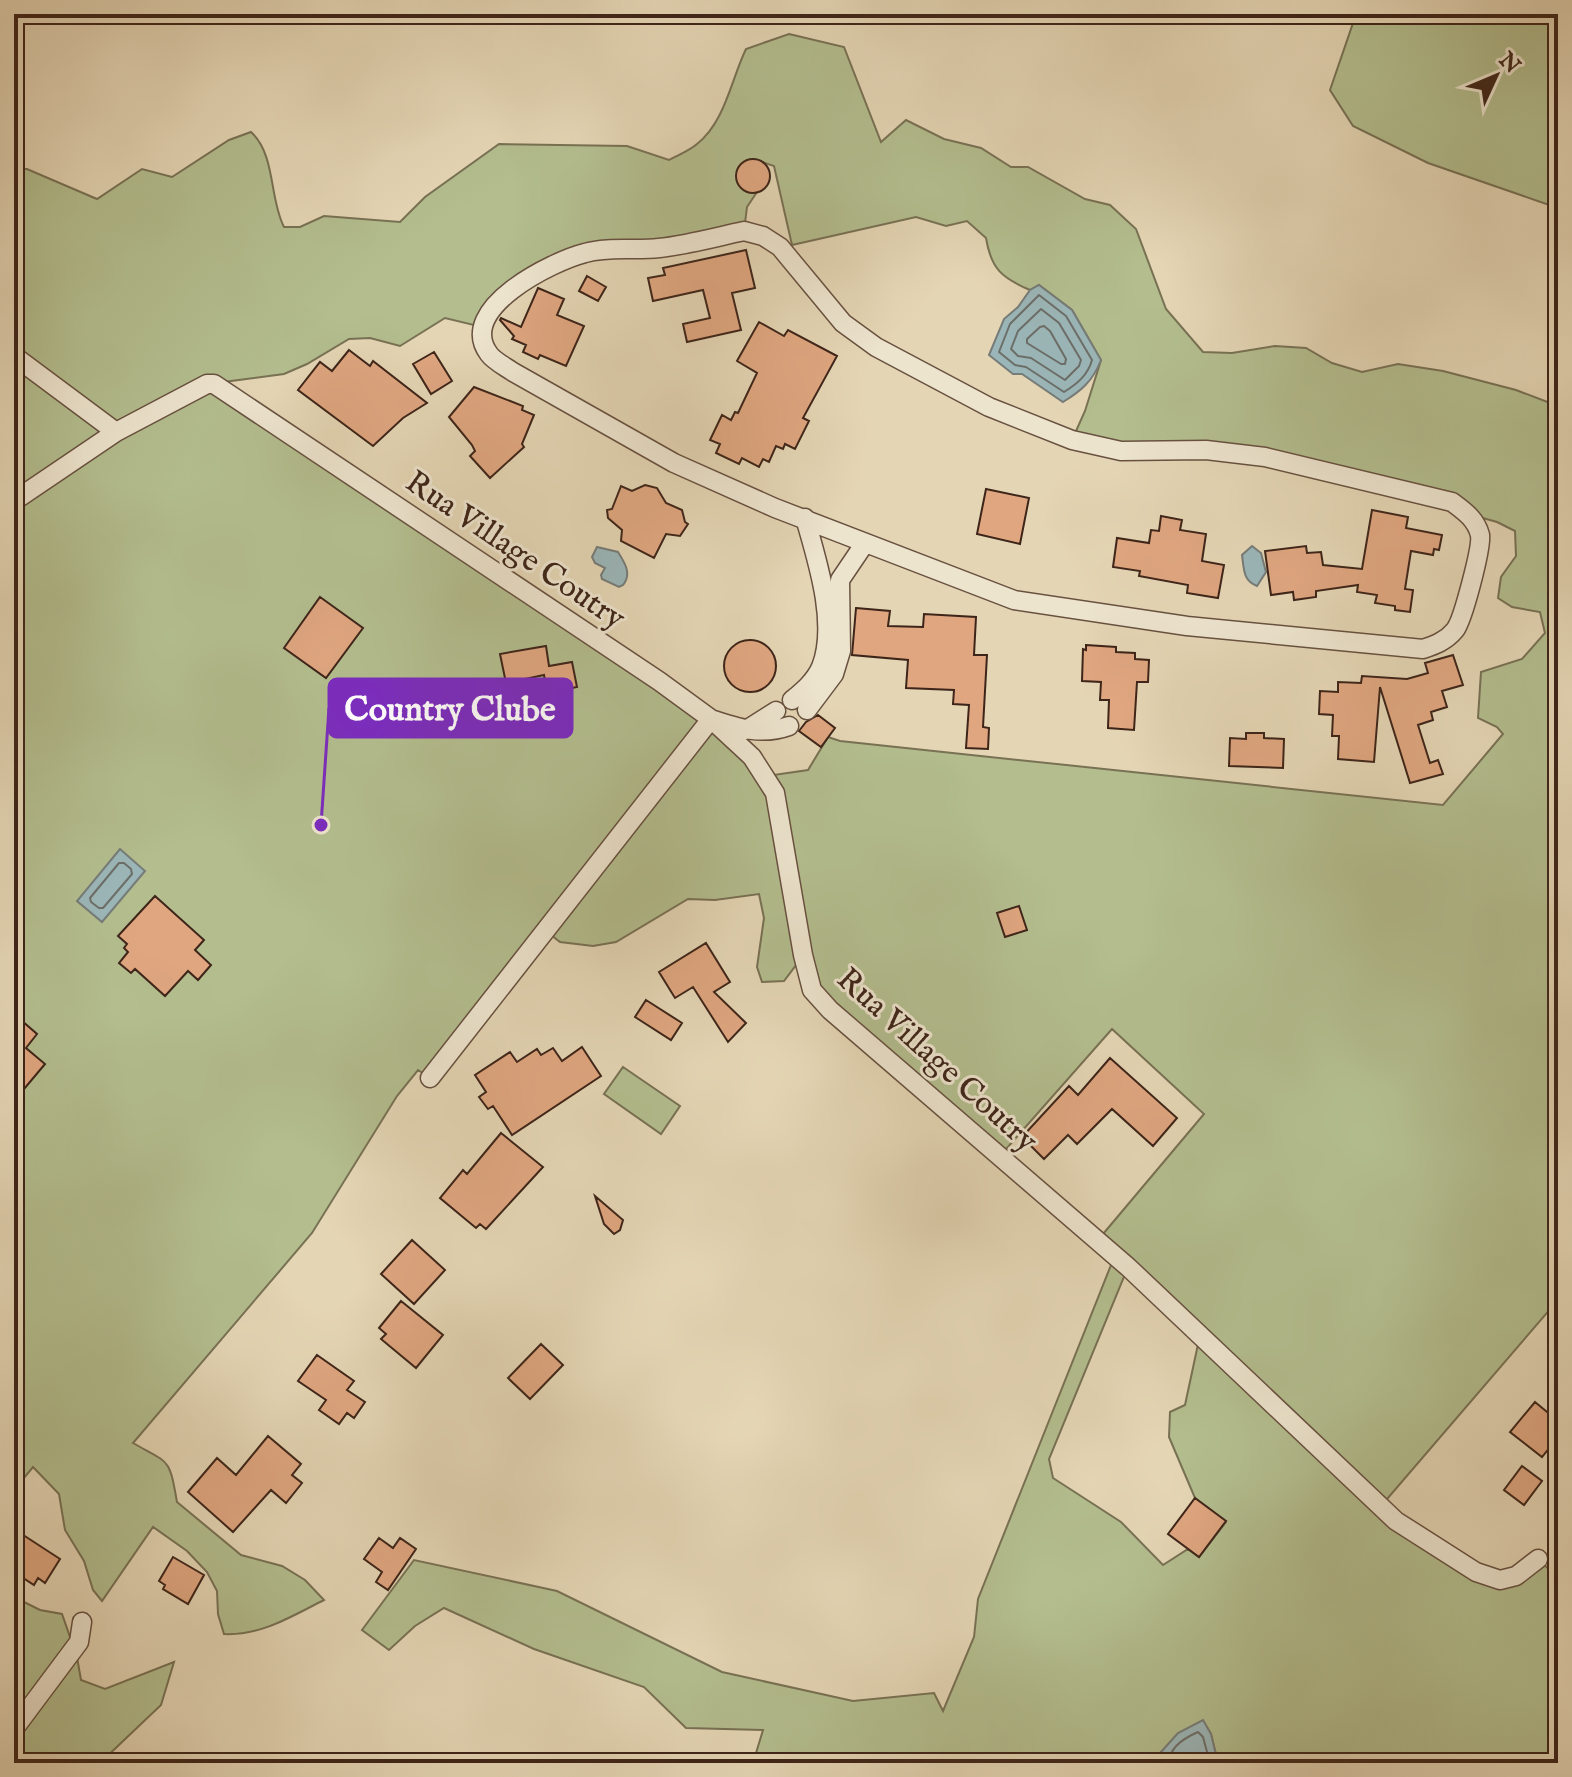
<svg xmlns="http://www.w3.org/2000/svg" width="1572" height="1777" font-family="'IM FELL English',serif">
<style>
.green{fill:#b3bd8e;stroke:#787154;stroke-width:2;fill-rule:evenodd}
.water{fill:#9bb6b8;stroke:#767c78;stroke-width:2}
.lines{fill:none;stroke-linecap:round;stroke-linejoin:round}
.shore{stroke:#6c6e68;stroke-width:2}
.building{fill:#dfa680;stroke:#3e2519;stroke-width:2}
.minor-casing{stroke:#685140;stroke-width:21}
.minor{stroke:#ede4ce;stroke-width:18}
.labels{text-anchor:middle;stroke-width:6;stroke-linejoin:round;paint-order:stroke}
.street-label{font-size:32px;fill:#3e2519;stroke:#ede4ce}
.leader{fill:none;stroke:#7b2cbf;stroke-width:3}
.callout-dot{fill:#7b2cbf;stroke:#ede4ce;stroke-width:3}
.callout{fill:#7b2cbf;stroke:#7b2cbf;stroke-width:3}
.callout-label{font-size:34px;text-anchor:middle;font-weight:bold;fill:#fff}
</style>
<rect width="100%" height="100%" fill="#e4d5b4"/>
<filter id="stains"><feTurbulence type="fractalNoise" baseFrequency=".0025" numOctaves="4"/><feColorMatrix values="0 0 0 0 .2 0 0 0 0 .09 0 0 0 0 .02 0 0 0 .5 -.17"/></filter>
<radialGradient id="worn" r=".72"><stop offset=".6" stop-color="#630" stop-opacity="0"/><stop offset="1" stop-color="#630" stop-opacity=".3"/></radialGradient>
<path class="green" d="M 1331,14 L 1558,14 L 1558,208 L 1428,163 L 1353,126 L 1330,90 L 1353,23 Z
M 789,34 L 844,47 L 881,142 L 906,120 L 944,139 L 981,148 L 1011,167 L 1028,167 L 1085,199 L 1110,205 L 1136,229 L 1166,309 L 1203,352 L 1232,353 L 1275,346 L 1306,348 L 1332,363 L 1362,372 L 1398,364 L 1443,371 L 1516,390 L 1558,406 L 1558,1300 L 1381,1506 L 1500,1579 L 1538,1559 L 1558,1578 L 1558,1763 L 1218,1763 L 1211,1734 L 1203,1721 L 1161,1752 L 1161,1763 L 753,1763 L 763,1730 L 686,1728 L 644,1687 L 534,1649 L 444,1608 L 415,1626 L 389,1650 L 362,1630 L 414,1560 L 557,1591 L 722,1672 L 853,1701 L 934,1693 L 943,1711 L 974,1637 L 978,1599 L 1115,1255 L 1098,1240 L 1204,1114 L 1112,1029 L 1000,1156 L 830,1010 L 803,956 L 784,981 L 762,982 L 757,967 L 764,918 L 759,894 L 715,900 L 688,899 L 616,942 L 593,946 L 560,942 L 546,931 L 430,1078 L 418,1070 L 397,1096 L 312,1233 L 133,1443 C 170,1464 169,1457 177,1502 L 241,1555 L 282,1566 L 305,1580 L 324,1600 C 292,1616 261,1636 224,1634 L 218,1614 L 217,1591 L 207,1572 L 187,1551 L 153,1527 L 102,1601 L 93,1590 L 84,1561 L 65,1530 L 59,1494 L 33,1467 L 14,1490 L 14,169 L 27,169 L 97,199 L 142,169 L 172,177 L 229,140 L 251,132 C 276,155 269,198 284,227 L 300,227 L 324,216 L 400,222 L 425,197 L 499,144 L 627,146 L 669,160 C 678,155 689,151 697,144 C 725,122 731,80 746,49 ZM 753,159 L 774,166 L 792,245 L 916,217 L 946,226 L 967,221 L 986,238 C 991,269 1002,278 1030,290 L 1039,285 L 1072,310 L 1101,360 L 1085,411 L 1072,440 L 1265,457 L 1497,522 L 1515,531 L 1516,556 L 1501,577 L 1498,598 L 1512,607 L 1540,612 L 1545,633 L 1522,659 L 1481,672 L 1478,718 L 1497,727 L 1503,734 L 1443,805 L 840,741 L 828,737 L 808,770 L 767,776 L 659,681 L 216,383 L 284,374 L 307,364 L 349,339 L 370,338 L 400,346 L 445,318 L 482,327 L 549,266 L 744,231 L 747,207 L 757,192 C 733,191 729,165 753,159 ZM 1128,1267 L 1200,1335 L 1185,1405 L 1170,1412 L 1169,1437 L 1195,1498 L 1226,1522 L 1199,1557 L 1188,1549 L 1163,1565 L 1121,1522 L 1053,1478 L 1049,1459 Z
M 623,1067 L 680,1106 L 661,1134 L 604,1094 Z
M 14,1597 L 40,1610 L 62,1614 L 77,1657 L 81,1680 L 105,1689 L 174,1662 L 161,1705 L 100,1763 L 14,1763 Z"/>
<path class="water" d="M 1039,285 L 1072,310 L 1101,360 C 1093,381 1081,391 1063,402 L 1022,374 L 1013,374 L 989,355 L 1004,319 L 1018,307 L 1030,290 Z
M 1252,546 L 1261,553 L 1266,572 L 1257,586 C 1243,581 1244,569 1242,555 Z
M 597,547 L 618,552 C 625,563 632,574 623,585 L 619,587 L 602,579 L 601,575 L 605,568 L 595,563 L 592,557 Z
M 120,849 L 145,871 L 102,922 L 77,901 Z
M 1203,1720 L 1211,1734 L 1218,1763 L 1161,1763 L 1161,1752 L 1178,1733 Z"/>
<g class="lines">
<path class="shore" d="M 1039,295 L 1066,316 L 1092,360 C 1088,375 1077,384 1064,392 L 1026,367 L 1015,365 L 999,352 L 1010,324 Z
M 1041,309 L 1059,323 L 1081,360 L 1079,366 L 1065,380 L 1031,358 L 1018,356 L 1011,349 L 1018,331 Z
M 1040,327 L 1044,326 L 1050,331 L 1066,359 L 1065,364 L 1061,364 L 1027,343 L 1027,339 Z
M 119,863 L 124,863 L 131,869 L 132,874 L 103,908 L 99,908 L 91,902 L 90,898 Z
M 1169,1763 C 1169,1747 1184,1738 1198,1732 L 1203,1737 L 1210,1763"/>
</g>
<path class="building" d="M736 176a17 17 0 1 1 34 0a17 17 0 1 1-34 0Z
M 746,250 L 755,288 L 732,293 L 741,330 L 687,342 L 683,324 L 710,318 L 703,290 L 653,301 L 648,278 L 665,275 L 663,268 Z
M 587,276 L 606,287 L 598,301 L 579,291 Z
M 538,288 L 564,299 L 557,315 L 584,326 L 566,366 L 540,355 L 538,359 L 523,352 L 526,345 L 512,339 L 514,336 L 500,320 L 501,318 L 521,327 Z
M 759,322 L 784,336 L 788,330 L 837,356 L 803,418 L 809,421 L 795,449 L 785,444 L 783,449 L 776,446 L 769,462 L 763,459 L 759,467 L 742,458 L 739,464 L 716,453 L 720,444 L 710,440 L 722,415 L 731,420 L 735,412 L 738,413 L 757,373 L 737,361 Z
M 349,350 L 370,366 L 373,361 L 427,403 L 403,418 L 373,446 L 298,390 L 320,362 L 332,371 Z
M 434,352 L 452,381 L 431,394 L 413,364 Z
M 474,387 L 523,406 L 522,410 L 534,415 L 522,444 L 524,447 L 490,478 L 470,456 L 475,451 L 472,445 L 449,417 Z
M 645,485 L 657,488 L 666,503 L 682,510 L 685,522 L 688,524 L 680,536 L 666,534 L 654,558 L 621,541 L 622,530 L 608,518 L 607,510 L 612,509 L 621,486 L 632,491 Z
M 986,489 L 1029,498 L 1020,544 L 977,534 Z
M 1372,510 L 1408,517 L 1406,528 L 1442,535 L 1439,550 L 1434,549 L 1433,555 L 1411,551 L 1405,589 L 1413,590 L 1410,612 L 1395,610 L 1395,606 L 1375,603 L 1377,595 L 1357,592 L 1358,585 L 1316,591 L 1316,597 L 1294,600 L 1293,592 L 1271,595 L 1265,551 L 1306,546 L 1307,553 L 1321,552 L 1323,565 L 1362,569 Z
M 1161,516 L 1182,520 L 1180,530 L 1206,534 L 1202,561 L 1224,565 L 1218,598 L 1187,593 L 1188,585 L 1139,576 L 1140,571 L 1113,567 L 1117,538 L 1149,543 L 1151,530 L 1159,531 Z
M 320,597 L 363,628 L 326,678 L 284,648 Z
M 856,608 L 890,611 L 888,626 L 923,627 L 924,614 L 976,617 L 974,655 L 987,655 L 983,727 L 989,728 L 988,749 L 966,748 L 969,705 L 953,704 L 954,690 L 906,688 L 908,660 L 852,655 Z
M724 666a26 26 0 1 1 52 0a26 26 0 1 1-52 0Z
M 1086,645 L 1116,647 L 1116,652 L 1135,653 L 1135,659 L 1149,660 L 1148,682 L 1137,682 L 1134,730 L 1108,728 L 1109,700 L 1100,700 L 1101,682 L 1082,681 L 1083,649 L 1086,650 Z
M 546,646 L 549,666 L 572,662 L 577,687 L 547,693 L 544,675 L 506,683 L 500,654 Z
M 1453,655 L 1463,685 L 1442,691 L 1447,707 L 1431,712 L 1433,720 L 1418,725 L 1430,763 L 1438,760 L 1443,774 L 1410,783 L 1380,687 L 1374,762 L 1338,759 L 1339,736 L 1332,736 L 1333,715 L 1319,714 L 1320,691 L 1338,692 L 1338,682 L 1361,683 L 1362,676 L 1407,679 L 1428,673 L 1425,663 Z
M 818,715 L 835,728 L 821,747 L 799,731 L 806,722 Z
M 1246,733 L 1264,733 L 1264,738 L 1284,739 L 1283,768 L 1229,766 L 1230,738 L 1246,739 Z
M 155,896 L 204,940 L 195,950 L 211,965 L 198,980 L 188,971 L 165,996 L 135,969 L 131,973 L 119,963 L 128,952 L 124,948 L 127,944 L 118,936 Z
M 1019,906 L 1027,930 L 1005,937 L 997,913 Z
M 706,943 L 730,982 L 714,992 L 746,1023 L 728,1042 L 693,987 L 675,998 L 659,972 Z
M 646,1000 L 682,1023 L 671,1040 L 635,1017 Z
M 14,1014 L 37,1034 L 26,1048 L 45,1064 L 14,1101 Z
M 582,1047 L 601,1076 L 512,1135 L 493,1106 L 488,1109 L 479,1097 L 486,1092 L 475,1075 L 510,1052 L 517,1062 L 537,1049 L 541,1055 L 553,1048 L 562,1061 Z
M 1110,1058 L 1177,1118 L 1153,1146 L 1112,1109 L 1077,1144 L 1068,1135 L 1044,1159 L 1022,1137 L 1069,1086 L 1078,1095 Z
M 501,1133 L 543,1167 L 486,1229 L 480,1224 L 476,1228 L 440,1198 L 463,1170 L 467,1174 Z
M 595,1196 L 623,1220 L 620,1230 L 614,1234 L 604,1224 Z
M 412,1240 L 445,1270 L 414,1304 L 381,1274 Z
M 401,1301 L 443,1335 L 416,1368 L 381,1339 L 386,1334 L 379,1328 Z
M 541,1344 L 563,1365 L 530,1399 L 508,1378 Z
M 317,1355 L 354,1381 L 347,1390 L 365,1402 L 354,1418 L 347,1413 L 339,1424 L 319,1410 L 326,1400 L 298,1381 Z
M 1535,1402 L 1558,1421 L 1558,1437 L 1542,1457 L 1510,1432 Z
M 268,1436 L 301,1464 L 292,1475 L 302,1483 L 286,1503 L 271,1490 L 233,1532 L 188,1492 L 217,1458 L 236,1475 Z
M 1522,1466 L 1542,1481 L 1524,1505 L 1504,1490 Z
M 1195,1498 L 1226,1521 L 1199,1557 L 1168,1534 Z
M 14,1529 L 60,1559 L 45,1583 L 38,1578 L 34,1585 L 14,1572 Z
M 379,1538 L 393,1548 L 400,1538 L 416,1549 L 388,1590 L 376,1582 L 382,1572 L 364,1559 Z
M 173,1557 L 204,1575 L 188,1604 L 163,1589 L 165,1585 L 159,1581 Z"/>
<g class="lines">
<defs>
<path id="minor" d="M 744,231 L 763,236 L 780,247 L 843,323 L 876,347 L 989,407 L 1072,440 L 1121,451 L 1206,450 L 1265,457 L 1452,502 C 1464,511 1476,519 1480,535 C 1482,547 1463,620 1455,630 C 1446,641 1435,645 1423,649 L 1187,626 L 1014,600 L 775,508 L 674,463 L 513,372 C 506,367 494,361 489,354 C 455,309 553,261 585,253 C 609,246 635,251 659,248 C 687,245 716,237 744,231 Z
M 14,356 L 116,432
M 14,501 L 116,432 L 207,384 L 214,384 L 659,681 L 711,719 L 752,757 L 775,793 L 803,955 L 812,990 L 830,1010 L 1128,1267 L 1396,1521 L 1476,1572 L 1500,1580 L 1516,1576 L 1538,1559
M 792,700 C 803,691 815,681 821,667 C 838,624 817,560 805,518
M 807,710 L 834,674 L 841,651 L 840,580 L 865,543
M 746,730 L 776,711
M 430,1078 L 711,719 C 738,728 761,736 789,726
M 14,1729 L 79,1642 L 82,1622"/>
</defs>
<use href="#minor" class="minor-casing"/>
<use href="#minor" class="minor"/>
</g>
<g class="labels">
<g class="street-label">
<text transform="translate(516 549) rotate(34)" y="11">Rua Village Coutry</text>
<text transform="translate(938 1059) rotate(42)" y="11">Rua Village Coutry</text>
</g>
</g>
<path class="leader" d="M321 825L329 708"/>
<circle class="callout-dot" cx="321" cy="825" r="8"/>
<rect class="callout" x="329" y="679" width="243" height="58" rx="8"/>
<g class="callout-label">
<text x="450" y="720">Country Clube</text>
</g>
<rect width="1572" height="1777" fill="none" stroke="#e4d5b4" stroke-width="48"/>
<rect x="16" y="16" width="1540" height="1745" fill="none" stroke="#3e2519" stroke-width="4"/>
<rect x="24" y="24" width="1524" height="1729" fill="none" stroke="#3e2519" stroke-width="2"/>
<g transform="translate(1496 76) rotate(46)" stroke="#ede4ce" stroke-width="6" paint-order="stroke">
<path d="M0-6L14 30L0 20L-14 30Z" fill="#3e2519"/>
<text y="-12" font-size="22" font-weight="bold" text-anchor="middle" fill="#3e2519">N</text>
</g>
<rect width="100%" height="100%" filter="url(#stains)"/>
<rect width="100%" height="100%" fill="url(#worn)"/>
</svg>
